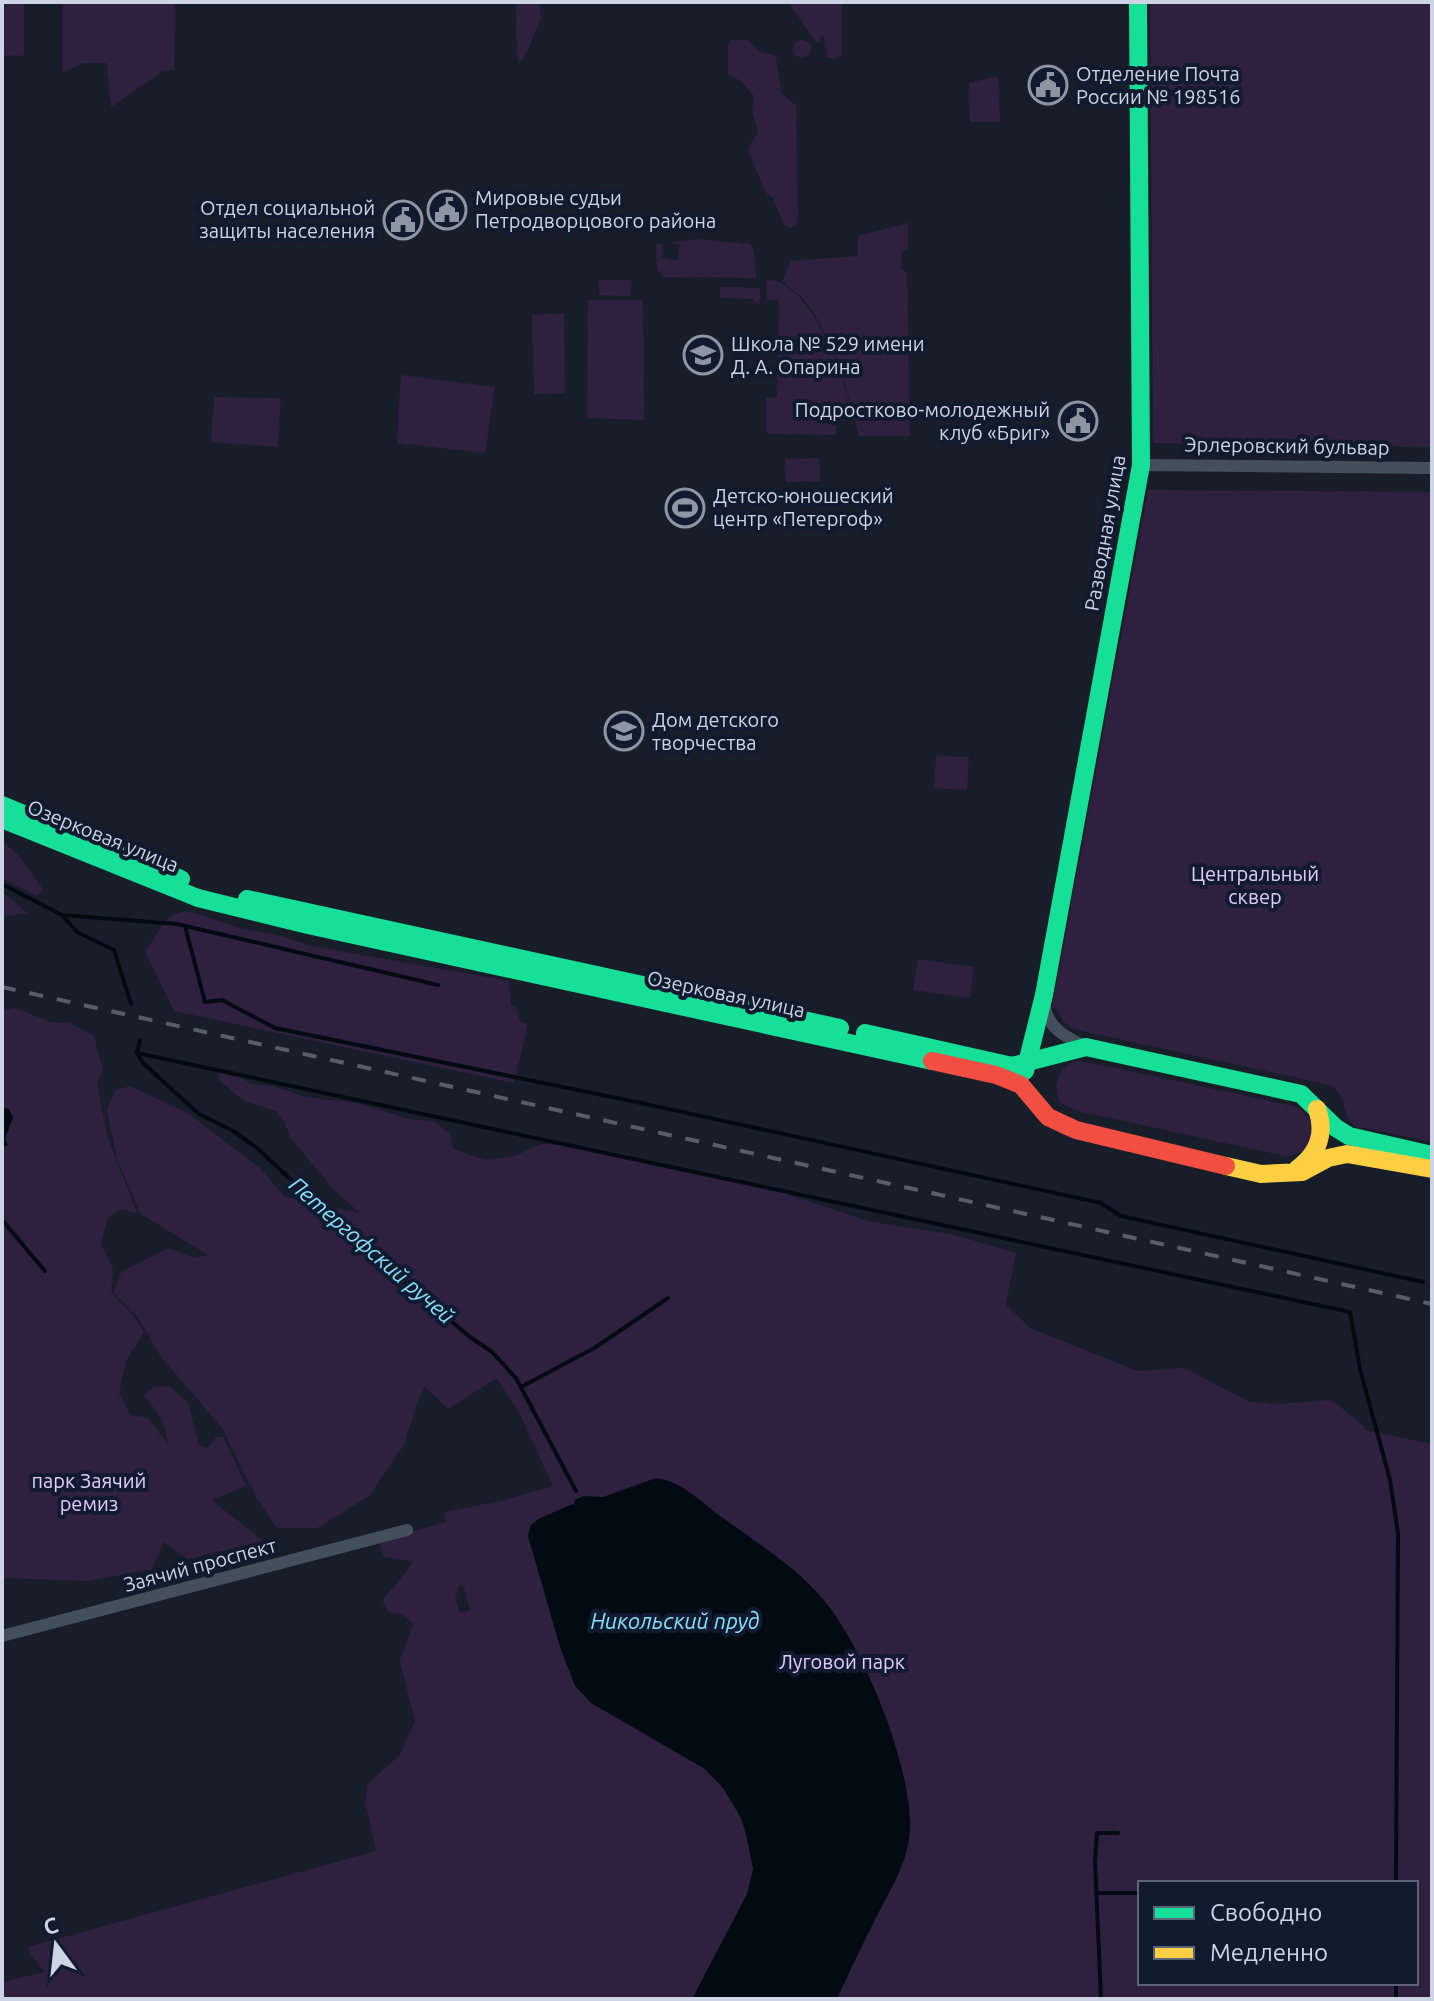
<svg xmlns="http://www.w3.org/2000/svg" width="1434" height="2001" font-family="Ubuntu,sans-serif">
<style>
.green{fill:#302040;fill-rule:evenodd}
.water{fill:#020b12}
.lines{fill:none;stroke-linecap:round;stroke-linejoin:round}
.stream{stroke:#020b12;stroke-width:4}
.street{stroke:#43505b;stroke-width:12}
.fast{stroke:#16e098;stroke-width:18}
.slow{stroke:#ffcf43;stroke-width:18}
.jam{stroke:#f24e42;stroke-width:18}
.rail{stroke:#565f69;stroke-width:4;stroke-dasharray:14 14;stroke-linecap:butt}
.labels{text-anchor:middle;stroke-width:8;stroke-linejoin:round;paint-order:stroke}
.poi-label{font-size:20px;fill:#cdd5e4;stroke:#111b30;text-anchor:start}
.street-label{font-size:20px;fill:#cdd5e4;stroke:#111b30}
.park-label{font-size:20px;fill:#e4cbfb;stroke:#111b30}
.water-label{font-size:22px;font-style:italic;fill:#86e1fc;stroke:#111b30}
</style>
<rect width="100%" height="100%" fill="#181e29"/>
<path class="green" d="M 2,2 L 24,2 L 24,56 L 2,55 Z
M 63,2 L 175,2 L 174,70 L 163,71 L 111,107 L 107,63 L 82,63 L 63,73 Z
M 516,2 L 539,2 L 541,17 L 529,48 L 520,63 L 517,58 Z
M 788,2 L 842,2 L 842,56 L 834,59 L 827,57 L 824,37 L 821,36 L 819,43 L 816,42 Z
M 1150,2 L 1432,2 L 1432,447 L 1153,443 Z
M793 49a9 9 0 1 1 18 0a9 9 0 1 1-18 0Z
M 731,40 L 748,40 L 760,52 L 776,56 L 781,92 L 796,106 L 798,219 L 796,225 L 790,228 L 784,225 L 773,198 L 766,193 L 749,153 L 750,144 L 758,132 L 753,113 L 754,96 L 741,81 L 728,74 L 728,45 Z
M 998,76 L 1000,122 L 970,122 L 969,83 Z
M 908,223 L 908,248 L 902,252 L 901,269 L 907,272 L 910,436 L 859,436 C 848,391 834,340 806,302 C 800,294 790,288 782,281 L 791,261 L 858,256 L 858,236 Z
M 697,239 L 750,244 L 754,252 L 756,278 L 664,277 L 657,269 L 656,244 L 663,244 L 662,258 L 678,260 L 680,244 L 669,243 Z
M 599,280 L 631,280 L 630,296 L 599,295 Z
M 767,280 C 812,280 847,382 853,420 L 836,421 L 836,435 L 769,434 L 766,431 L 766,398 L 777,397 L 779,300 L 767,300 Z
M 720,287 L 760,288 L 760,304 L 754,303 L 754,299 L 720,298 Z
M 588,300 L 643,300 L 644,420 L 587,418 Z
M 564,313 L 565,393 L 534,394 L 532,315 Z
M 401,375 L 495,387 L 485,453 L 397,443 Z
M 214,397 L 281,398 L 277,447 L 211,442 Z
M 819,458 L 820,481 L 786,482 L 785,459 Z
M 1148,490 L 1432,492 L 1432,1142 L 1355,1126 C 1340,1115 1349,1094 1329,1085 L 1073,1029 L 1063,1021 L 1057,1009 L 1052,1008 Z
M 936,756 L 969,757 L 967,790 L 934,788 Z
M 2,841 L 18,855 L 43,889 L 37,896 L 2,878 Z
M 2,892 L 28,913 L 2,917 Z
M 189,911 L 240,928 L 281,936 L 311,946 L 509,981 L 511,1005 L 516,1008 L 520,1021 L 528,1024 L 514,1083 L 174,1011 L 145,951 C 160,933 162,913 189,911 Z
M 918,959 L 974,967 L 970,998 L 913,990 Z
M 15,1008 L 51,1022 L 70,1023 L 94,1036 L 103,1070 L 97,1082 L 107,1136 L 137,1213 L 120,1209 L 108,1217 L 101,1243 L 113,1269 L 111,1292 L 134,1317 L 144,1332 L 126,1361 L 119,1392 L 130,1415 L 148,1418 L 168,1444 C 167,1425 157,1410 143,1395 L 154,1387 L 169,1386 L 188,1403 L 199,1445 L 208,1448 L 216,1437 L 223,1437 L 246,1486 L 212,1500 L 263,1541 L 188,1559 L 164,1542 L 152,1569 L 88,1581 L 2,1578 L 2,1147 L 8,1145 L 5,1139 L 13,1117 L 5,1108 L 2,1109 L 2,1010 Z
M 1077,1060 L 1294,1106 C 1324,1120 1319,1154 1285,1156 L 1077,1111 L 1061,1103 C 1051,1086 1058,1067 1077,1060 Z
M 228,1070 L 251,1084 L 272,1086 L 306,1097 L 357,1103 L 409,1119 L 435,1122 L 450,1134 L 453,1149 L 485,1160 L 515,1156 L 541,1144 L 581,1146 L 777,1191 L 868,1221 L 954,1235 L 1016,1253 L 1006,1305 L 1030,1328 L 1137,1371 L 1184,1368 L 1250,1402 L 1278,1404 L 1331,1400 L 1364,1426 L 1364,1430 L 1432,1444 L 1432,1999 L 2,1998 L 2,1982 L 45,1972 L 29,1952 L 28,1947 L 376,1851 L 365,1802 L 368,1784 L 400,1755 L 415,1721 L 400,1661 L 413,1624 L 403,1615 L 388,1612 L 383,1600 C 393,1586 405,1576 413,1561 L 383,1557 L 380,1541 L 446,1522 L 444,1512 L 505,1500 L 553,1486 L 520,1414 L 497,1378 L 448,1409 L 425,1387 L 419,1397 L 404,1444 L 369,1496 L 317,1528 L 277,1528 L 256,1497 L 223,1429 L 161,1357 L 139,1319 L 114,1293 L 121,1272 L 169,1248 L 194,1258 L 208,1255 L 141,1214 L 117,1160 L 107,1109 L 116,1090 L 130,1086 L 189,1114 L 261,1169 L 285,1197 L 360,1213 L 334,1190 L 290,1137 L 284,1121 L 276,1111 L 244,1101 L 219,1080 L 219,1073 ZM 463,1584 L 470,1610 L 460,1613 L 455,1598 L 459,1586 ZM 1140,1883 L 1416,1883 L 1416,1983 L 1140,1983 Z"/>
<path class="water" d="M 5,1108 L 9,1109 L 13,1117 L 5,1139 L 8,1145 L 2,1147 L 2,1109 Z
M 656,1478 C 682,1481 703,1504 723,1518 C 757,1543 795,1566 822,1598 C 863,1644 918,1778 909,1839 C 905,1869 887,1895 874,1922 C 861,1947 849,1973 837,1999 L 692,1999 L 747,1894 L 753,1869 L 746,1834 L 741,1818 L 723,1788 L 705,1769 L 591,1703 L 575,1686 L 560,1647 L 528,1536 L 531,1525 L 538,1519 L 575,1503 L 574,1500 L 584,1496 L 603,1497 Z"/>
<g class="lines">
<path class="stream" d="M 2,884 L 62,915 L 77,932 L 114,950 L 131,1004
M 62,915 L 177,924 L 438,985
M 185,926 L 205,1002 L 222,1000 L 275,1028 L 641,1103 L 1101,1203 L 1121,1216 L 1423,1282
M 140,1040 L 137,1053 L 143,1063 L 199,1114 L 233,1131 L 257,1148 L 366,1250 L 470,1337 L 492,1352 L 516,1378 L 576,1491
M 137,1053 L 1350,1312 L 1360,1369 L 1390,1480 L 1398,1533 L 1396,1883
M 2,1220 L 45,1271
M 521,1387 L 596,1347 L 668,1298
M 1096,1893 L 1140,1893
M 1101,1999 L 1095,1861 L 1097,1833 L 1118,1833
M 1396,1999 L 1396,1983"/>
<path class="street" d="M 1141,465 L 1432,468
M 1044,1003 C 1048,1029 1064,1036 1086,1047
M 2,1636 L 407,1530"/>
<path class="fast" d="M 2,805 L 181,879
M 2,819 L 198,898 L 308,925 L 932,1061
M 247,899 L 840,1028
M 865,1033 L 1012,1066 L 1086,1047 L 1301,1094 L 1336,1128 L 1349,1136 L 1432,1155
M 1025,1071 L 1044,995 L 1141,465 L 1138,2"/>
<path class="slow" d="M 1226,1166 L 1261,1174 L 1302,1172 L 1328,1158 L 1347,1154 L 1432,1169
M 1297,1169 C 1318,1154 1326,1134 1317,1109"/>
<path class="jam" d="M 932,1061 L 996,1075 L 1021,1085 L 1048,1117 L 1076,1130 L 1226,1166"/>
<path class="rail" d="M 2,987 L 1432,1304"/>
</g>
<defs>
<symbol id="civic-ring" viewBox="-11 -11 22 22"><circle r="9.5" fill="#111b30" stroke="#8e95a3" stroke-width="1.5"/><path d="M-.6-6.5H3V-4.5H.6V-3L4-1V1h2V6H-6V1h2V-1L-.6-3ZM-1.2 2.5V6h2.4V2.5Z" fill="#8e95a3"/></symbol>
<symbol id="school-ring" viewBox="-11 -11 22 22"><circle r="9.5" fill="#111b30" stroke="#8e95a3" stroke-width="1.5"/><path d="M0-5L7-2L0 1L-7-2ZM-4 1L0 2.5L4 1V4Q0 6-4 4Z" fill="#8e95a3"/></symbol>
<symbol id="stadium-ring" viewBox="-11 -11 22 22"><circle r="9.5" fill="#111b30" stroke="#8e95a3" stroke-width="1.5"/><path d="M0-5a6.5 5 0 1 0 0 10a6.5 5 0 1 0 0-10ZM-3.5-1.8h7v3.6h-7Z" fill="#8e95a3"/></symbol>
</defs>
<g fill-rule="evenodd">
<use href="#civic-ring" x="1026" y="63" width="44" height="44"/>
<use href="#civic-ring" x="425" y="188" width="44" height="44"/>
<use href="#civic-ring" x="381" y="198" width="44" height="44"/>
<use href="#school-ring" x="681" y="333" width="44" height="44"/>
<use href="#civic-ring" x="1056" y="399" width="44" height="44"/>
<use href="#stadium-ring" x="663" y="486" width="44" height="44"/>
<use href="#school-ring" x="602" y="709" width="44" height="44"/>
</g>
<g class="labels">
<g class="poi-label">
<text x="1076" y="81">Отделение Почта<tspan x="1076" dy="23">России № 198516</tspan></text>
<text x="475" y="205">Мировые судьи<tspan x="475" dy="23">Петродворцового района</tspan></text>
<text x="375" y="215" text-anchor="end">Отдел социальной<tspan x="375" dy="23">защиты населения</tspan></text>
<text x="731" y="351">Школа № 529 имени<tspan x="731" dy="23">Д. А. Опарина</tspan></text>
<text x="1050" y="417" text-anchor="end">Подростково-молодежный<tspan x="1050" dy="23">клуб «Бриг»</tspan></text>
<text x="713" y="503">Детско-юношеский<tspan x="713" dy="23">центр «Петергоф»</tspan></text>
<text x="652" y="727">Дом детского<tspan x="652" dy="23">творчества</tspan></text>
</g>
<g class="street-label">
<text transform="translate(1287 446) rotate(1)" y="7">Эрлеровский бульвар</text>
<text transform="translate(1105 533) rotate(-80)" y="7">Разводная улица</text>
<text transform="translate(103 836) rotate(22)" y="7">Озерковая улица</text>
<text transform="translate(726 994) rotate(12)" y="7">Озерковая улица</text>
<text transform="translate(200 1565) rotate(-15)" y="7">Заячий проспект</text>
</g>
<g class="park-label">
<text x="1255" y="881">Центральный<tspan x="1255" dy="23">сквер</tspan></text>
<text x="89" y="1488">парк Заячий<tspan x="89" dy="23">ремиз</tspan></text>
<text x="842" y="1669">Луговой парк</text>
</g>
<g class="water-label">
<text transform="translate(372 1250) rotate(41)" y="8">Петергофский ручей</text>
<text x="675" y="1629">Никольский пруд</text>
</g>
</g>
<rect width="1434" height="2001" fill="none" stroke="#cdd5e4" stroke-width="8"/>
<rect x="1138" y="1881" width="280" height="104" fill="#111b30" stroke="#5c6578" stroke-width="2"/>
<rect x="1154" y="1907" width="40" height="12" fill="#16e098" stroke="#5c6578" stroke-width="2"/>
<text x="1210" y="1921" font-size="24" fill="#cdd5e4">Свободно</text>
<rect x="1154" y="1947" width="40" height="12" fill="#ffcf43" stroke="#5c6578" stroke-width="2"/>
<text x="1210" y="1961" font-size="24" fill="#cdd5e4">Медленно</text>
<g transform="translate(56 1945) rotate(345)" stroke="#111b30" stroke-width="6" paint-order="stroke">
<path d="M0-6L14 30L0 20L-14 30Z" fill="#cdd5e4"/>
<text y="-12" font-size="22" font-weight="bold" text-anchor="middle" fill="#cdd5e4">С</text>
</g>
</svg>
